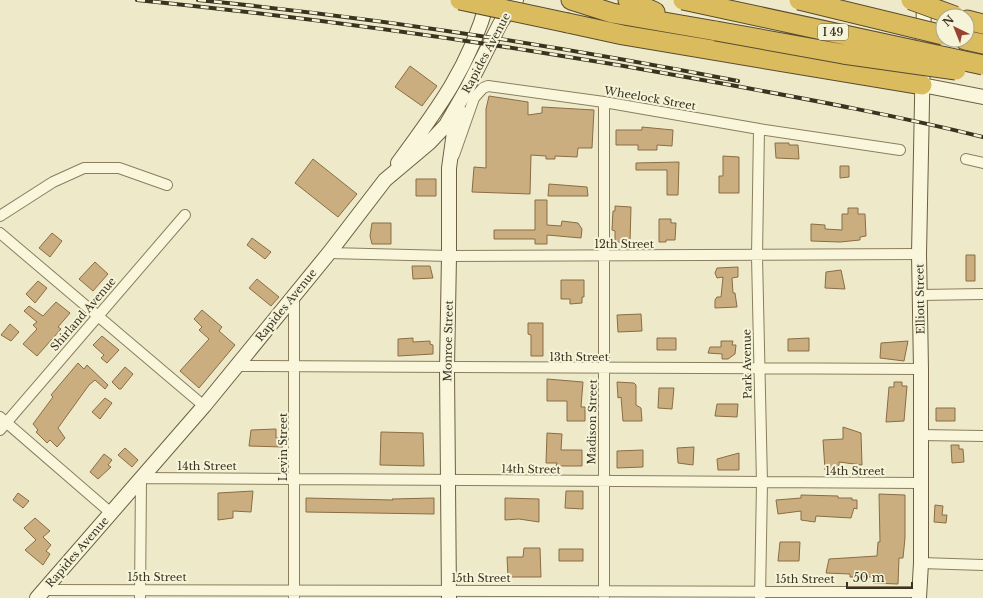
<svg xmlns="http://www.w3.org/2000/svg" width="983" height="598" font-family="'Libre Baskerville',serif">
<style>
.building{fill:#cbae80;stroke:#896d44}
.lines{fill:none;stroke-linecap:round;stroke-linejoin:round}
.street-casing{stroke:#8a7e5e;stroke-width:12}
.secondary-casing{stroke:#6c5f41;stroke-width:16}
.highway-casing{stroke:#584b31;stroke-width:21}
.street{stroke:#f9f6dc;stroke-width:10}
.secondary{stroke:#f9f6dc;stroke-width:14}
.highway{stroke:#dabb5d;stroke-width:19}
.rail-casing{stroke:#3b3321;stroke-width:4}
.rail{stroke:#f5f3d8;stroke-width:2.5;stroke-dasharray:8;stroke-linecap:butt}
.highway-bridge-casing{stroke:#584b31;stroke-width:21;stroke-linecap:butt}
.highway-bridge{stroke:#dabb5d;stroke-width:19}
.labels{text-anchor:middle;stroke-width:4;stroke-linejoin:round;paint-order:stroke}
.shield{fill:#f5f3d8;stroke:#736d58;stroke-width:1}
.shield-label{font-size:10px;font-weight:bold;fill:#3b3321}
.street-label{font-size:11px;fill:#3b3321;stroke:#f5f3d8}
</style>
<rect width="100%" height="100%" fill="#eeeac9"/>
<path class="building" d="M 410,66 L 437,86 L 422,106 L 395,87 Z
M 489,96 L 528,102 L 528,115 L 542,113 L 542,107 L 594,110 L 592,148 L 578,148 L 577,157 L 555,156 L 555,159 L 546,159 L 546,156 L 531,155 L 530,194 L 472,192 L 474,167 L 486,168 L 486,109 Z
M 642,127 L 673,130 L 672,146 L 657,145 L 657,150 L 638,150 L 638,145 L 616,145 L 616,130 L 642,130 Z
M 775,143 L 789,143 L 789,145 L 798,145 L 799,159 L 776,158 Z
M 723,156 L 739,157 L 739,193 L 719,193 L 719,176 L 723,176 Z
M 313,159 L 357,194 L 338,217 L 295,183 Z
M 679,162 L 678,195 L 667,195 L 667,170 L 636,170 L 636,163 Z
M 840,166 L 849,166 L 849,177 L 840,178 Z
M 416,179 L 436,179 L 436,196 L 416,196 Z
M 549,184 L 587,187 L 588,196 L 548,196 Z
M 535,200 L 547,200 L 547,225 L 561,226 L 562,221 L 578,223 L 582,229 L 581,238 L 547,235 L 547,244 L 535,244 L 535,239 L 494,239 L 494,230 L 535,230 Z
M 615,206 L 631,207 L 630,242 L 615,242 L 615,231 L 612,230 L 613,211 L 615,211 Z
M 848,208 L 858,208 L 858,214 L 865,214 L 866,236 L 860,237 L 860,240 L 840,242 L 811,241 L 811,224 L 825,225 L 825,229 L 842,230 L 842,214 L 848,214 Z
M 659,219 L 671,219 L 671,223 L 676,223 L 675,240 L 666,240 L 666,242 L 659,242 Z
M 372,223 L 391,223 L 391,244 L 372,244 L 370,236 Z
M 52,233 L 62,241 L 50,257 L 39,248 Z
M 252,238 L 271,252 L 265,259 L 247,245 Z
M 966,255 L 975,255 L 975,281 L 966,281 Z
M 95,262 L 108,274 L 93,291 L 79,279 Z
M 412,266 L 430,266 L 433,278 L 413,279 Z
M 738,267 L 738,277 L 732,278 L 733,293 L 735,293 L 737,307 L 715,308 L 715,300 L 717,297 L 721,297 L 723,277 L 717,278 L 715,273 L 717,268 Z
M 841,270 L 845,289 L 825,288 L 826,272 Z
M 257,279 L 279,297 L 271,306 L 249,288 Z
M 561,280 L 584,280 L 584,297 L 582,297 L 582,303 L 570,304 L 570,299 L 561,299 Z
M 38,281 L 47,288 L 35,303 L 26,294 Z
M 56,302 L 70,313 L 58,327 L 61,329 L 37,356 L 23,344 L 37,329 L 33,325 L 37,322 L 24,311 L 29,306 L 43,316 Z
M 202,310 L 222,327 L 219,331 L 235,345 L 199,388 L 180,371 L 209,339 L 199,330 L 202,327 L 194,319 Z
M 641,314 L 642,331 L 618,332 L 617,315 Z
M 528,323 L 543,323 L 543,356 L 531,356 L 531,335 L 528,334 Z
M 10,324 L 19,332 L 11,341 L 1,335 Z
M 102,336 L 119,350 L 107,363 L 101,358 L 104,355 L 93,345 Z
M 413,338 L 413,342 L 430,341 L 430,344 L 433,345 L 433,354 L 398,356 L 398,339 Z
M 657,338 L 676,338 L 676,350 L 657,350 Z
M 809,338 L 809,351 L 788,351 L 788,339 Z
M 721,341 L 733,341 L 732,345 L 736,345 L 735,354 L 728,359 L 722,359 L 722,354 L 708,353 L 710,347 L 721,347 Z
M 908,341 L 904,361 L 880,358 L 881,343 Z
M 78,363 L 84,369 L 87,365 L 108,385 L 105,389 L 95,380 L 89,385 L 58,428 L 65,438 L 57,447 L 50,440 L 47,443 L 36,432 L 38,430 L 33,424 L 53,397 L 51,395 Z
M 125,367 L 133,374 L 121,389 L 119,389 L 112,382 Z
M 547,379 L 583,382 L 581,407 L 585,407 L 585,421 L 567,421 L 567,401 L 547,401 Z
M 617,382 L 634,383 L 636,385 L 636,405 L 641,408 L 642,421 L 623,421 L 621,397 L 618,398 Z
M 894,382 L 902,382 L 902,386 L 907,386 L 904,421 L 886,422 L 889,387 L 894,387 Z
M 659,388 L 674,388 L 672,409 L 658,408 Z
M 105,398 L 112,403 L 100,419 L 92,412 Z
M 717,404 L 738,404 L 737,417 L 715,416 Z
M 936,408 L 955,408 L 955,421 L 936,421 Z
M 843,427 L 861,433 L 862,465 L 839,462 L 839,468 L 825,470 L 823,440 L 843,439 Z
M 276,429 L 276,438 L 284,438 L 283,447 L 249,446 L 251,430 Z
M 381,432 L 423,433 L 424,466 L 380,465 Z
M 547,433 L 562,434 L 561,450 L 582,450 L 582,466 L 556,466 L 557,463 L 546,463 Z
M 951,445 L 959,445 L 959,449 L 963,449 L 964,462 L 952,463 Z
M 694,447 L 693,465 L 678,463 L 677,448 Z
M 125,448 L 138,460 L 132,467 L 118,455 Z
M 643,450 L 643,467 L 617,468 L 617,451 Z
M 739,453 L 739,470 L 718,470 L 717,459 Z
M 104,454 L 112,460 L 108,465 L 111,467 L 98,479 L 90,472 Z
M 253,491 L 251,512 L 233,511 L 233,518 L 218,520 L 218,493 Z
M 566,491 L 583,491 L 583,509 L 565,508 Z
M 18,493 L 29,501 L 23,508 L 13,500 Z
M 879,494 L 905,495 L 905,538 L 903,558 L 899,558 L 898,584 L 873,583 L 873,577 L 850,577 L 850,574 L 826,573 L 829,559 L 877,556 L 878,542 L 880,542 Z
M 801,495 L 838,496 L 838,498 L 852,498 L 852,500 L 857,500 L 857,509 L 854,508 L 851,518 L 816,516 L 815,522 L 801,520 L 801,511 L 778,514 L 776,500 L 801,498 Z
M 306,498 L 393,500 L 392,499 L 434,498 L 434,514 L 306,512 Z
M 505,498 L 539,499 L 539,522 L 519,519 L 505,520 Z
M 935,505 L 943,506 L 942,515 L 947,515 L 946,523 L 934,522 Z
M 35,518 L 50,531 L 43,537 L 51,545 L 46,551 L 50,554 L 43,565 L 25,550 L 36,540 L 24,528 Z
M 780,542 L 800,542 L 799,561 L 778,561 Z
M 524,548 L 540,548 L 541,577 L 508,577 L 507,557 L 523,557 Z
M 559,549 L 583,549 L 583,561 L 559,561 Z"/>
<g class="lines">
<defs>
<path id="street" d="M 759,129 L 757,256 L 762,483 L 760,597
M 454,155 L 474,98 L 483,88 L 488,86 L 604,102 L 759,129 L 900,150
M 966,159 L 983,163
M 0,216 L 53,182 L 84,168 L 119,168 L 167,185
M 0,233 L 204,406
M 329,253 L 449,256 L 919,254
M 920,295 L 983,294
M 236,366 L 921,369
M 0,417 L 111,513
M 0,430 L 185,215
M 920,435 L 983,436
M 921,563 L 983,565
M 44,590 L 919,592
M 140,598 L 141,478 L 920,483
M 294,598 L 294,296
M 604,598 L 604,102"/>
<path id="secondary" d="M 922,85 L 983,97
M 398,163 C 438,109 470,66 488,0
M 37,598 L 204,406 L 329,253 L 385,180 L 429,143 L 446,125 L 468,87 L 501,22 L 516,0
M 449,598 L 447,368 L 449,256 L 449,168 L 455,125 L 460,112
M 919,598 L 921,563 L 921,369 L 919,254 L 924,0"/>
<path id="highway" d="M 571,0 L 612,13 L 716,31
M 628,0 L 655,12
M 967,20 L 983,24
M 568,23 L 623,35 L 922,85
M 965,40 L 983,44"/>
</defs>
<use href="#street" class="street-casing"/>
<use href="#secondary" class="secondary-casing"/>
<use href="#highway" class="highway-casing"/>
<use href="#street" class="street"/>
<use href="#secondary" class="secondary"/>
<use href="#highway" class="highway"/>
<defs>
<path id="rail" d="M 137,0 C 334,20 530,48 725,84 C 812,100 898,116 983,137
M 198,0 C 379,18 559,46 738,81"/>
</defs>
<use href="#rail" class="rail-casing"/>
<use href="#rail" class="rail"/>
<defs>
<path id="highway-bridge" d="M 460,0 L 568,23
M 683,0 L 983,65
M 799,0 L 943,35
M 911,0 L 955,16
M 716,31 L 843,54 L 956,70"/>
</defs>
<use href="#highway-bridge" class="highway-bridge-casing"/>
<use href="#highway-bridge" class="highway-bridge"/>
</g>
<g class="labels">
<rect class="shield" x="818" y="24" width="30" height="16" rx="3"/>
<g class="shield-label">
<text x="833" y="36">I 49</text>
</g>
<g class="street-label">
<text transform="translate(486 53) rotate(-62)" y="4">Rapides Avenue</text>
<text transform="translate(650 98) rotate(10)" y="4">Wheelock Street</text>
<text x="624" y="248">12th Street</text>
<text transform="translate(920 299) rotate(-91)" y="4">Elliott Street</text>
<text transform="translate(286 305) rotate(-51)" y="4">Rapides Avenue</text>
<text transform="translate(83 314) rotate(-49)" y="4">Shirland Avenue</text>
<text transform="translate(448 341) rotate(-89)" y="4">Monroe Street</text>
<text x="579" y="361">13th Street</text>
<text transform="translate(747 364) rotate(-91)" y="4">Park Avenue</text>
<text transform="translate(592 422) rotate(-89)" y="4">Madison Street</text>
<text transform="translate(283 447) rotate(-90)" y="4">Levin Street</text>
<text x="207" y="470">14th Street</text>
<text transform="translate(531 469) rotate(1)" y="4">14th Street</text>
<text x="855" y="475">14th Street</text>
<text transform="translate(77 552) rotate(-49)" y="4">Rapides Avenue</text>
<text x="157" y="581">15th Street</text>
<text x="481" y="582">15th Street</text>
<text x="805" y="583">15th Street</text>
</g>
</g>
<g transform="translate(955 28) rotate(317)"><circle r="19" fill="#f5f3d8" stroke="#aba68f"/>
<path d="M0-3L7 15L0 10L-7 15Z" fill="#98422f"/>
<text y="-6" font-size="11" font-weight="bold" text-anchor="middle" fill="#3b3321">N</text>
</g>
<path d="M847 582v6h65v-6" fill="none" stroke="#3b3321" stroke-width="2"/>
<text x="853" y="582" font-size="12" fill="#3b3321" stroke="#f5f3d8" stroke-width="3" paint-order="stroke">50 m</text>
</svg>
